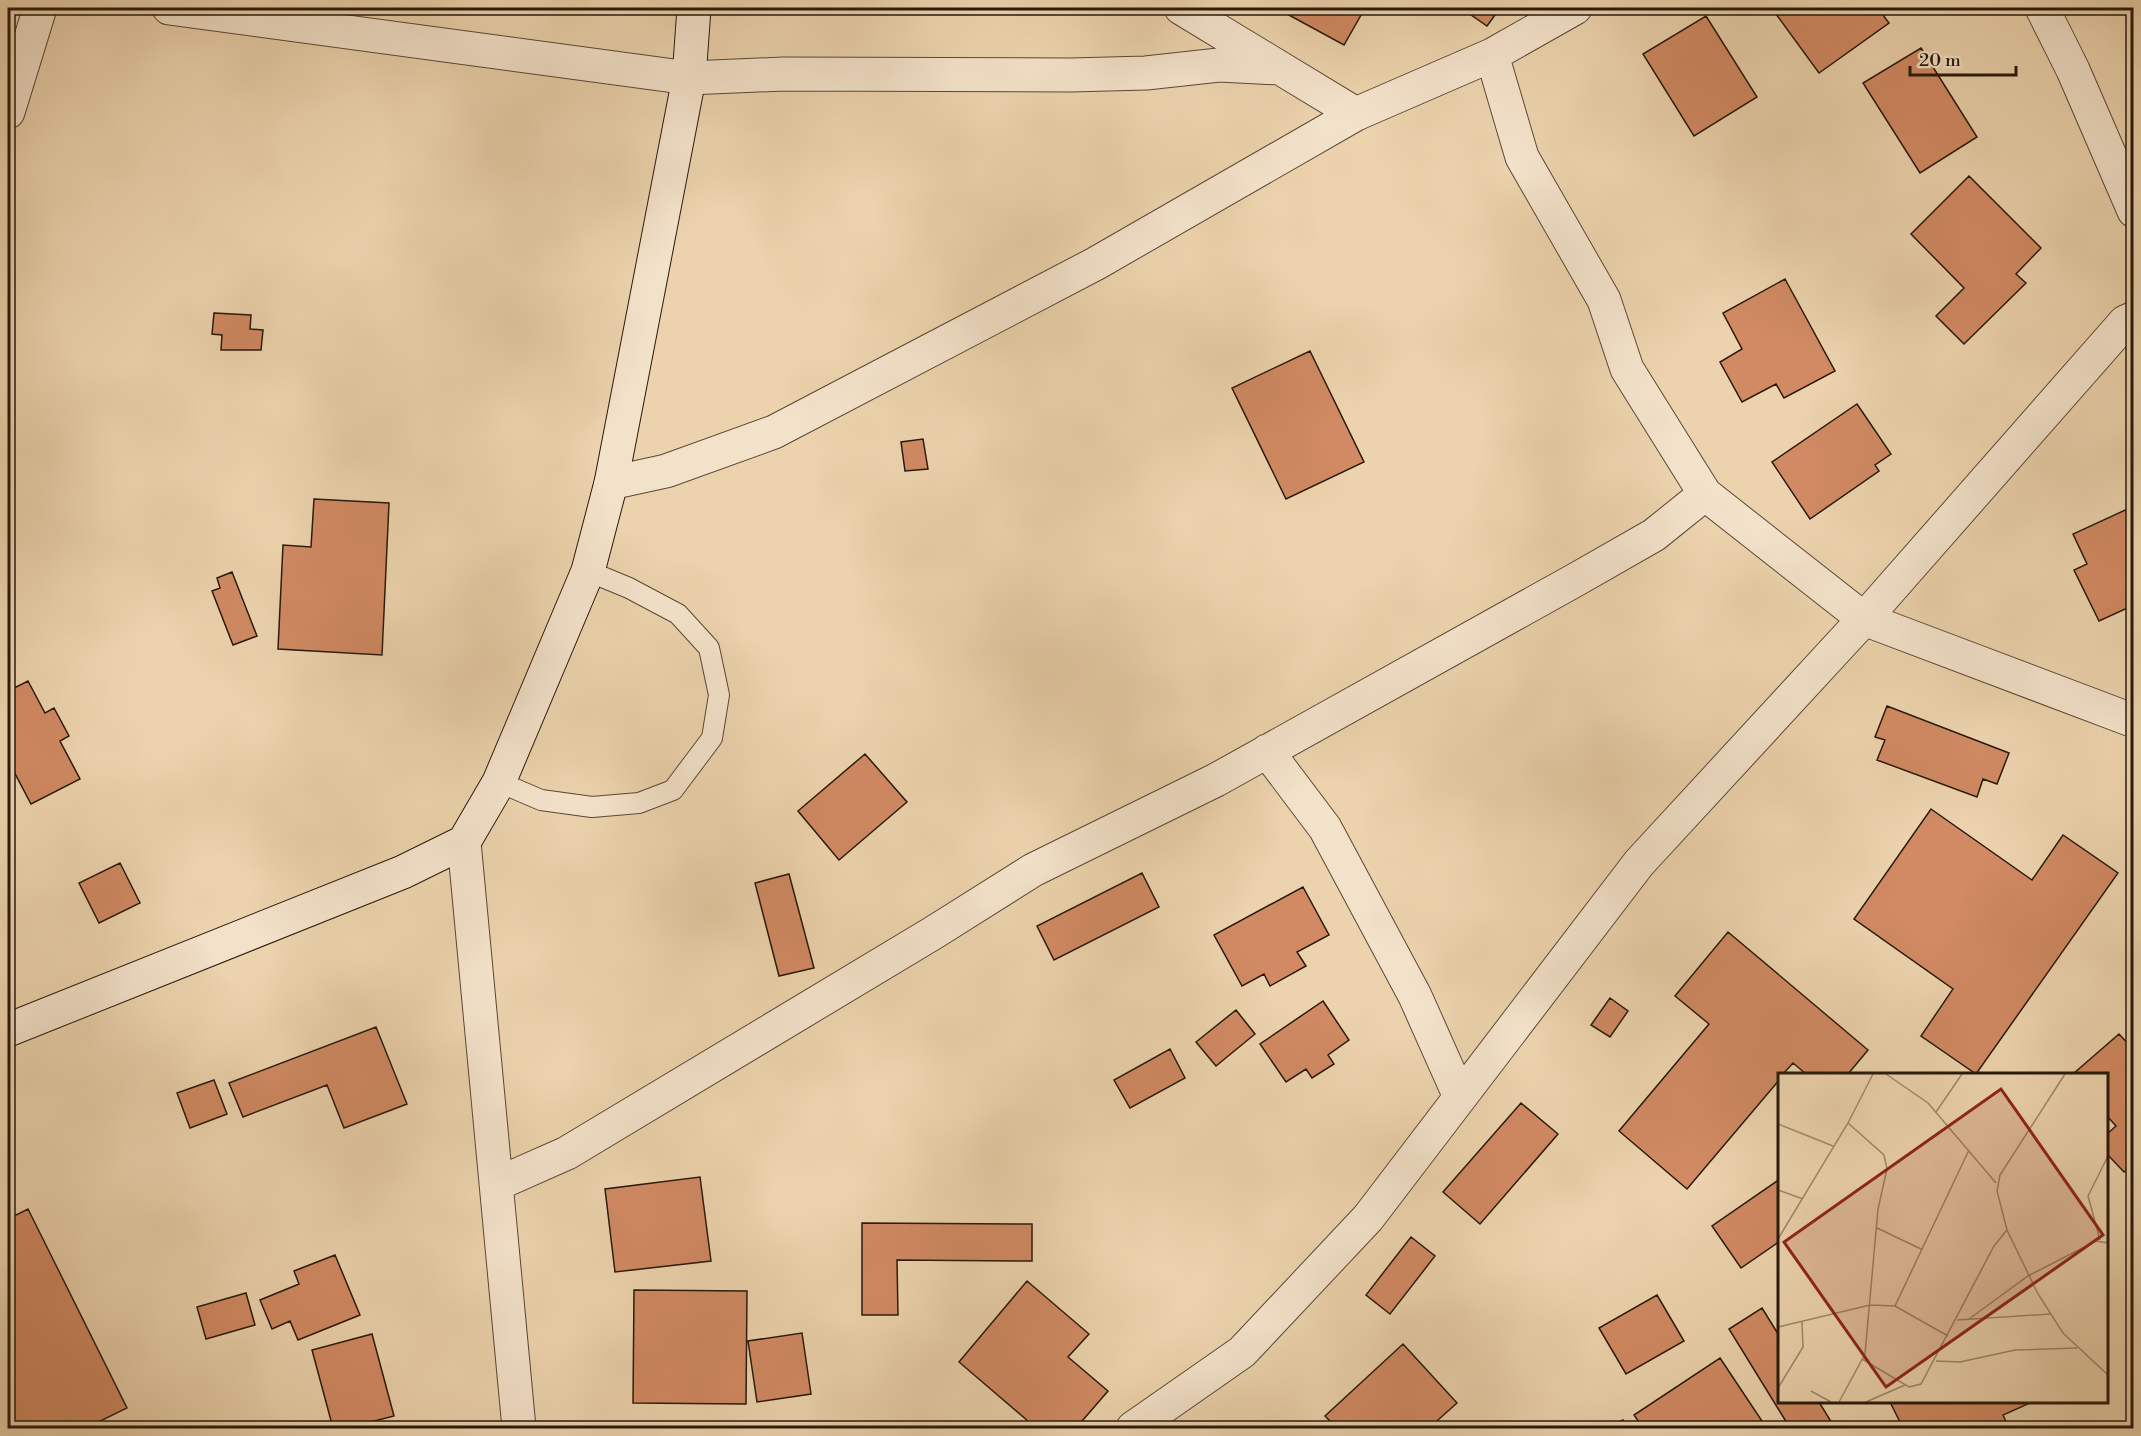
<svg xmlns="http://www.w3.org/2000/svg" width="2141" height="1436" font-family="'Libre Bodoni',serif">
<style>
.building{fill:#d18a63;stroke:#28190c;stroke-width:1.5}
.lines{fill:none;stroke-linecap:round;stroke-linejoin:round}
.lane-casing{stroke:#594834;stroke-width:22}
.street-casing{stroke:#594834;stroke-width:35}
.secondary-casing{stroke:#28190c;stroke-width:35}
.lane{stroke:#f3e2ca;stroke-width:20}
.street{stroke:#f3e2ca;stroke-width:33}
.secondary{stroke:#f3e2ca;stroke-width:33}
.inset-road{fill:none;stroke:#9e896d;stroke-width:1.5}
.view{fill:#8f2418;fill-opacity:0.15;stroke:#8f2418;stroke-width:3}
.inset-edge{fill:none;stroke:#28190c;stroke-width:3}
</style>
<rect width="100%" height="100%" fill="#ecd3ad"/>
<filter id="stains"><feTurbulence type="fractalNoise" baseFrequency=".00333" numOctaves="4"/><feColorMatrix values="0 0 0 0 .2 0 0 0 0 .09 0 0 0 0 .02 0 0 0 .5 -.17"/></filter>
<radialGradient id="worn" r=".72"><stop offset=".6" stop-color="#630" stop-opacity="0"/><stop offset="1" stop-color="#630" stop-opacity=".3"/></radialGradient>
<path class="building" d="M 1276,8 L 1365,8 L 1344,45 Z
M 1461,8 L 1494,8 L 1498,11 L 1487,26 Z
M 1777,8 L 1878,8 L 1889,23 L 1819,73 L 1773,10 Z
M 1706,16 L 1757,97 L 1694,136 L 1643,54 Z
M 1921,48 L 1977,137 L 1920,173 L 1863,83 Z
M 1969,176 L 2041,248 L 2016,274 L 2026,283 L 1964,344 L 1936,316 L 1964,288 L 1911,234 Z
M 1785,279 L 1835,371 L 1784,398 L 1776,384 L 1742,402 L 1720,362 L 1742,349 L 1723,313 Z
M 214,313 L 251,315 L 250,329 L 263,330 L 261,350 L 221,350 L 222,335 L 212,334 Z
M 1310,351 L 1364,462 L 1286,499 L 1232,388 Z
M 1857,404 L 1891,454 L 1875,465 L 1879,471 L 1810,519 L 1772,462 Z
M 923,439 L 928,469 L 905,471 L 901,442 Z
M 314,499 L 389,503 L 382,655 L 278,649 L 283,545 L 311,547 Z
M 2134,506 L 2134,605 L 2099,621 L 2074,570 L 2087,564 L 2073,534 Z
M 232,572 L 257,636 L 233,645 L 212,591 L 220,588 L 217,578 Z
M 28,681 L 45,713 L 54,708 L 69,736 L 60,741 L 80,779 L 31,804 L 12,768 L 8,771 L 8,691 Z
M 1887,706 L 2009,753 L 1997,784 L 1983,779 L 1977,797 L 1877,760 L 1885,740 L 1875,737 Z
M 865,754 L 907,802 L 839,860 L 798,811 Z
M 1931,809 L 2032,880 L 2063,835 L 2118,873 L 1976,1074 L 1921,1036 L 1953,989 L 1854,919 Z
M 120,863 L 140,903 L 99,923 L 79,883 Z
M 1142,873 L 1159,907 L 1054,960 L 1037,926 Z
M 789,874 L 814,968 L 779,976 L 755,883 Z
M 1303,887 L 1329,935 L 1297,952 L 1306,966 L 1270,986 L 1264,974 L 1242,986 L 1214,935 Z
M 1728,932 L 1868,1050 L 1848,1074 L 1806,1074 L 1793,1063 L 1783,1074 L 1780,1074 L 1780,1079 L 1687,1189 L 1619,1131 L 1709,1024 L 1675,996 Z
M 1610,998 L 1628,1011 L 1610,1037 L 1591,1025 Z
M 1323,1001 L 1349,1040 L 1328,1055 L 1334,1064 L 1312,1078 L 1306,1069 L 1286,1082 L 1260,1044 Z
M 1236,1010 L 1255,1034 L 1216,1066 L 1196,1042 Z
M 376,1027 L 407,1104 L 344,1128 L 327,1085 L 243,1117 L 229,1083 Z
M 2119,1034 L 2132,1048 L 2134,1046 L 2134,1163 L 2124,1172 L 2106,1153 L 2106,1135 L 2116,1126 L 2106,1115 L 2106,1074 L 2073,1074 Z
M 1170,1049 L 1185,1078 L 1130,1108 L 1114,1080 Z
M 214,1080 L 227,1114 L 190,1128 L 177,1093 Z
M 1521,1103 L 1558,1134 L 1480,1224 L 1443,1192 Z
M 700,1177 L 711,1261 L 615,1272 L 605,1189 Z
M 1780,1179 L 1780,1241 L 1741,1268 L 1712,1226 Z
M 28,1209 L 127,1408 L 86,1428 L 8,1428 L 8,1219 Z
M 862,1223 L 1032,1224 L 1032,1261 L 897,1260 L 898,1315 L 862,1315 Z
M 1411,1237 L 1435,1256 L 1390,1314 L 1366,1295 Z
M 335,1255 L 360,1315 L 298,1340 L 290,1321 L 272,1329 L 260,1300 L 299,1284 L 294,1271 Z
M 1027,1281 L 1089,1334 L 1068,1357 L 1108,1391 L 1076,1428 L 1058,1428 L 1050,1422 L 1044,1428 L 1036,1428 L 959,1362 Z
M 634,1290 L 747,1291 L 746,1404 L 633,1403 Z
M 246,1293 L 255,1325 L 206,1339 L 197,1307 Z
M 1657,1295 L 1684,1341 L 1626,1374 L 1599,1328 Z
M 1762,1308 L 1780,1337 L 1780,1402 L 1819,1402 L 1835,1428 L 1790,1428 L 1729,1329 Z
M 802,1333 L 811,1394 L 757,1402 L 748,1341 Z
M 372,1334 L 394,1416 L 347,1428 L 333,1428 L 312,1350 Z
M 1403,1344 L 1457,1403 L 1429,1428 L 1337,1428 L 1325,1416 Z
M 1720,1358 L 1762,1421 L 1751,1428 L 1643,1428 L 1634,1415 Z
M 1890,1402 L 2032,1402 L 2003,1415 L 2009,1428 L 1903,1428 Z
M 1623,1420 L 1628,1428 L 1609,1428 L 1608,1427 Z"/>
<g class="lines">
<defs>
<path id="lane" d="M 499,782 L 541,800 L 592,807 L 639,803 L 673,790 L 712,738 L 719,695 L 709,648 L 678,614 L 629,588 L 588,571"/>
<path id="street" d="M 169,8 L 689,78 L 784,74 L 1071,75 L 1146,73 L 1219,65 L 1279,68
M 1181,8 L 1356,114
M 2042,8 L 2073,70 L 2134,211
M 1492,55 L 1522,157 L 1604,300 L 1627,369 L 1705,494 L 1864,619 L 2134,721
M 8,112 L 40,8
M 611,483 L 666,471 L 774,432 L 1095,264 L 1356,114 L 1492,55 L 1575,8
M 1267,751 L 1325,828 L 1415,996 L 1460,1097
M 464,842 L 519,1428
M 497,1184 L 567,1153 L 933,933 L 1033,870 L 1216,780 L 1577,579 L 1654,535 L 1705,494
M 1133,1428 L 1242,1352 L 1368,1218 L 1639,863 L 1864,619 L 2125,322 L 2134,318"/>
<path id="secondary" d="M 8,1030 L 403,872 L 464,842 L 499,782 L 588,571 L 611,483 L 689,78 L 694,8"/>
</defs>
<use href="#lane" class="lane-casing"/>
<use href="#street" class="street-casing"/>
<use href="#secondary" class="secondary-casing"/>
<use href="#lane" class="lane"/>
<use href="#street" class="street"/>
<use href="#secondary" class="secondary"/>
</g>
<g transform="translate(1778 1073)">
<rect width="330" height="330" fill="#ecd3ad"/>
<path class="inset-road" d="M 108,1 L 150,30 L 218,110M 287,1 L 222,102 L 219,118 L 229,157 L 260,221 L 285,260 L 330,302M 158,39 L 184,1M 0,51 L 55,73M 0,117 L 25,126M 99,155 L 143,176M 0,166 L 70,50 L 95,1M 322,167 L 310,123 L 330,83M 117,233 L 191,77M 191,246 L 250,203 L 318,168 L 330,170M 179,247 L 273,241M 0,254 L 92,232 L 117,233 L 170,263M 84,286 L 131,314 L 143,311 L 216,173 L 229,157M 158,288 L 182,289 L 237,277 L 299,275M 0,315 L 25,274 L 24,249M 33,318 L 53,329M 61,329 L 87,281 L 100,136 L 109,96 L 106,82 L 70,50M 88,329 L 127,312"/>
<path class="view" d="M 223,16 L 325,162 L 108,314 L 6,169 Z"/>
<rect width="330" height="330" class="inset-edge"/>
</g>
<rect width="2141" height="1436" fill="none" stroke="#ecd3ad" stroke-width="30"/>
<rect x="9" y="9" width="2123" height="1418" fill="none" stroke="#28190c" stroke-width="3"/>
<rect x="15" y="15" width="2111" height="1406" fill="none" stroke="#28190c" stroke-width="1.5"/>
<path d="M1910 66v9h106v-9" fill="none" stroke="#28190c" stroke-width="3"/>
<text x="1919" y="66" font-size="18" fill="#28190c" stroke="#f3e2ca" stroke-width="4.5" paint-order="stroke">20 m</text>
<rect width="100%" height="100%" filter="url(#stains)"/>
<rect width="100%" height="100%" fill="url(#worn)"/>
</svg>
